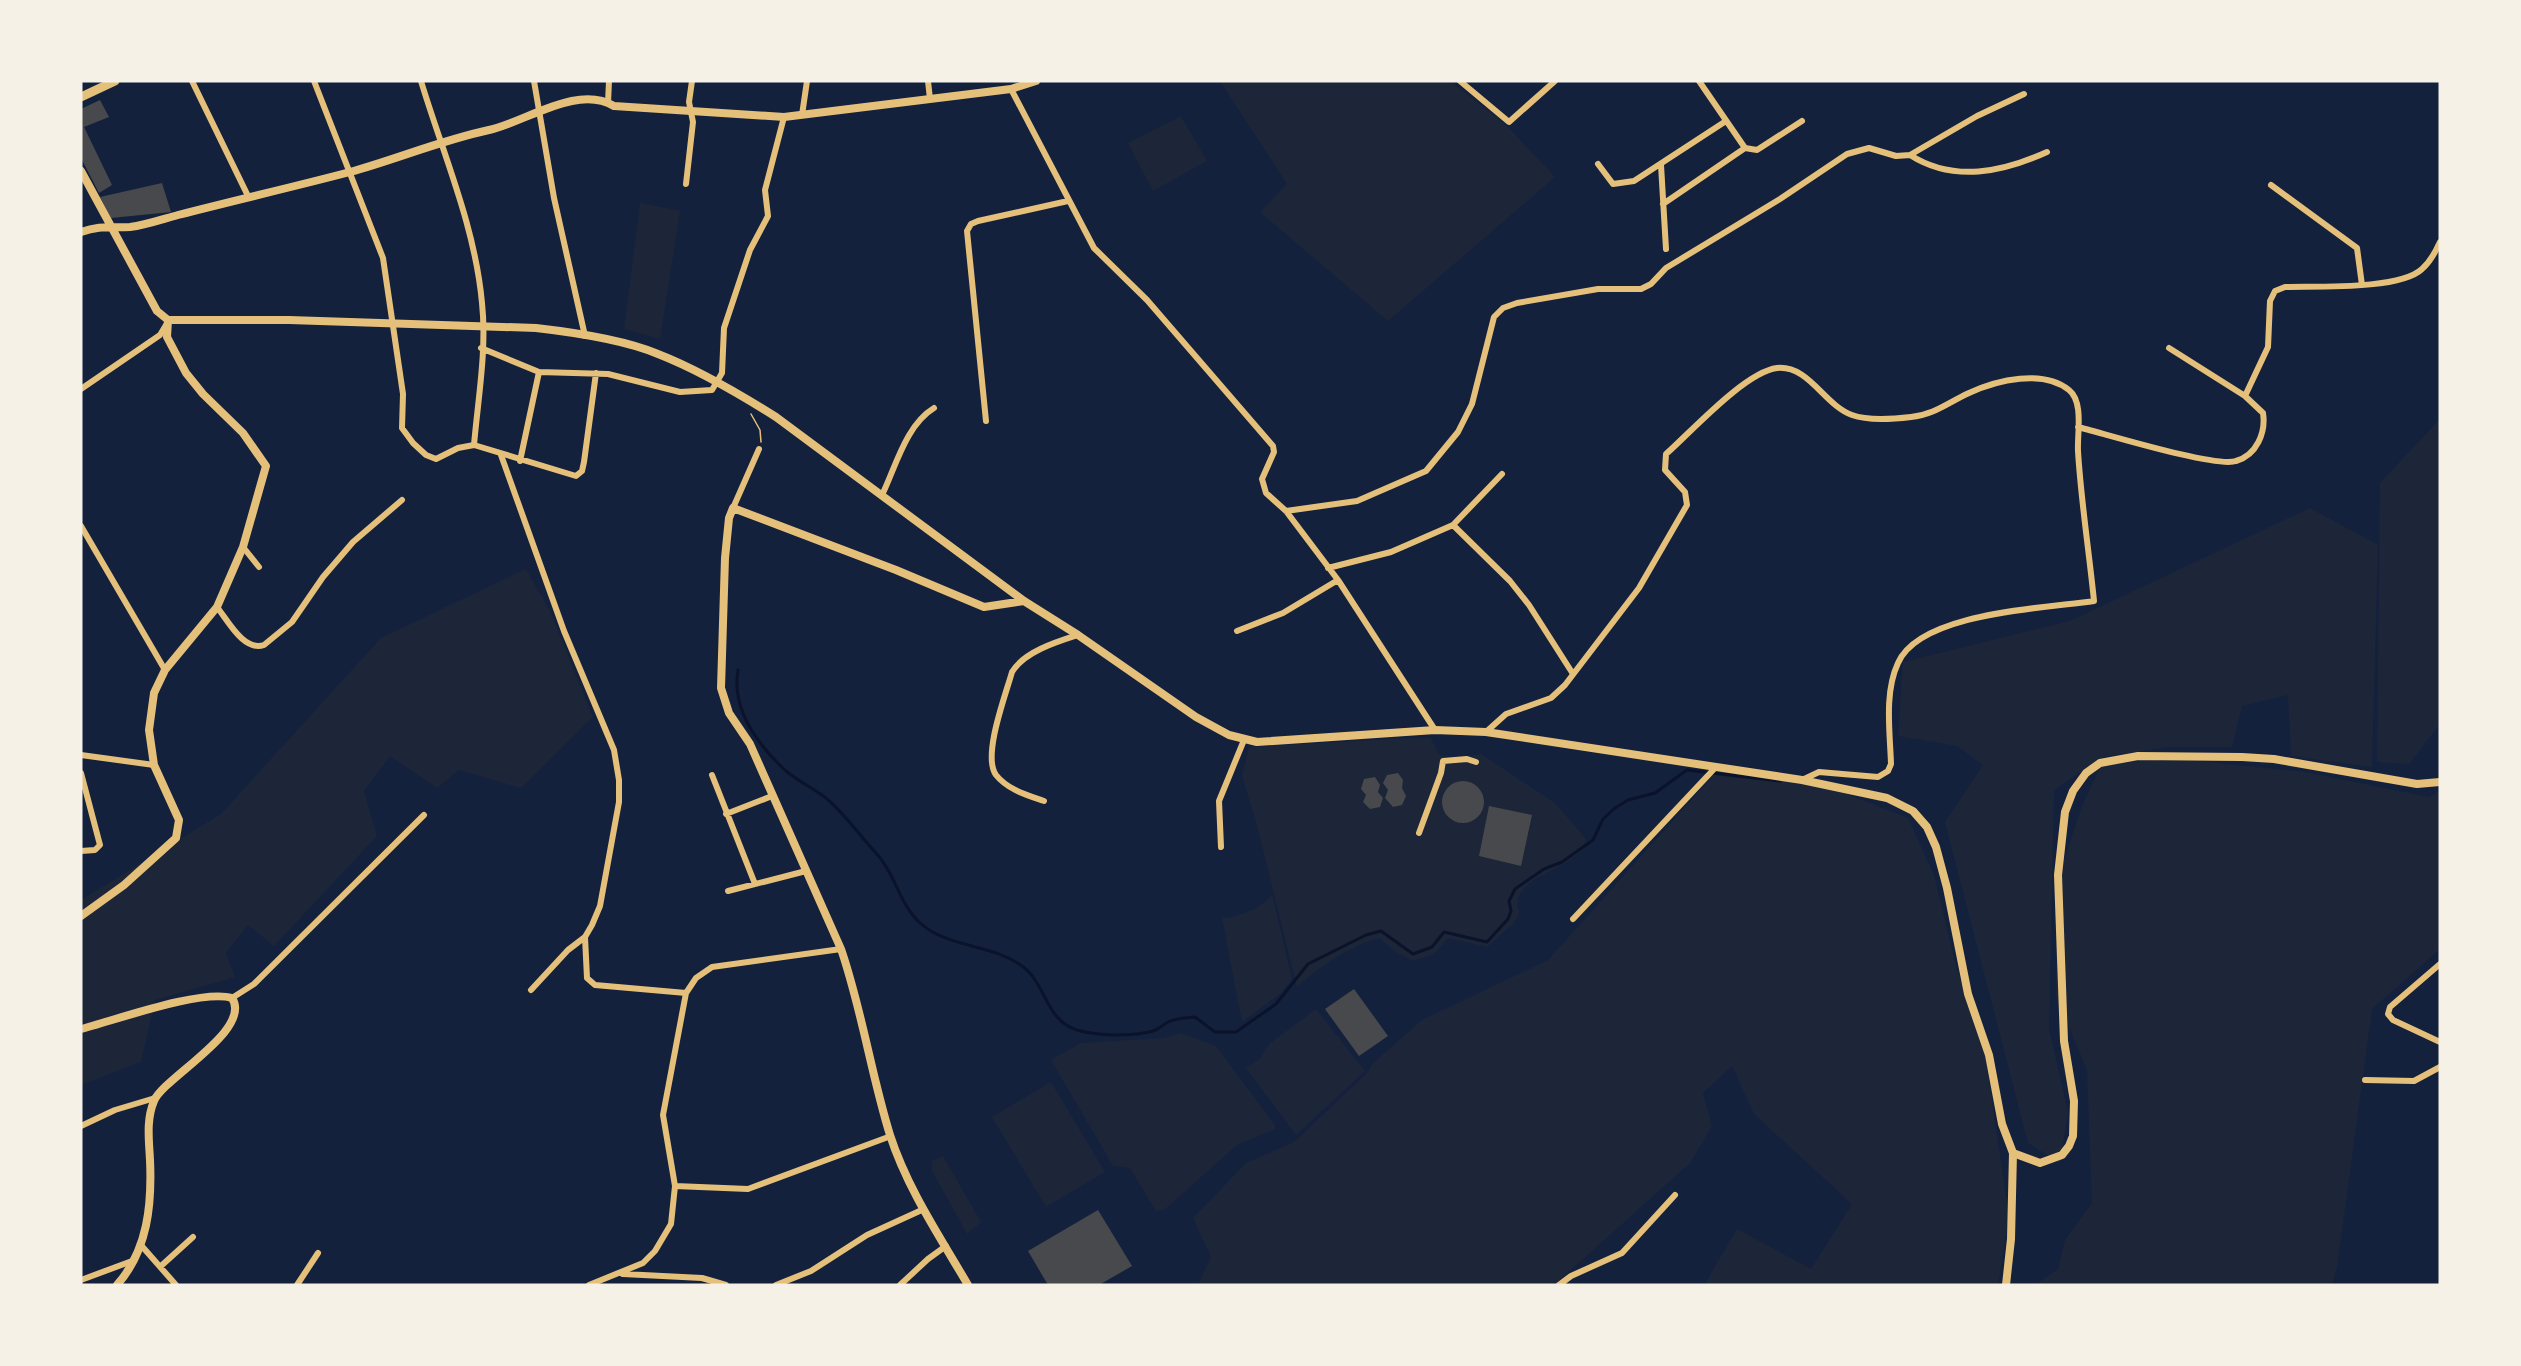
<svg xmlns="http://www.w3.org/2000/svg" width="2521" height="1366" font-family="Lato,sans-serif">
<style>
.green{fill:#1d2539}
.lines{fill:none;stroke-linecap:round;stroke-linejoin:round}
.stream{stroke:#0b132b;stroke-width:3}
.building{fill:#48494c}
.path{stroke:#e5c07b;stroke-width:1.5}
.minor{stroke:#e5c07b;stroke-width:6}
.tertiary{stroke:#e5c07b;stroke-width:8}
.secondary{stroke:#e5c07b;stroke-width:8}
.primary{stroke:#e5c07b;stroke-width:9}
</style>
<rect width="100%" height="100%" fill="#14213d"/>
<path class="green" d="M 1220,81 L 1450,81 L 1505,124 L 1555,177 L 1388,321 L 1260,212 L 1287,184 Z
M 1181,116 L 1207,161 L 1153,191 L 1128,143 Z
M 640,203 L 680,211 L 660,339 L 624,329 Z
M 2440,419 L 2440,724 L 2409,764 L 2377,762 L 2380,483 Z
M 2310,508 L 2378,545 L 2372,767 L 2291,756 L 2288,695 L 2242,706 L 2232,747 L 2169,747 L 2103,757 L 2054,790 L 2049,1029 L 2068,1112 L 2060,1163 L 2028,1143 L 1945,822 L 1983,765 L 1957,746 L 1898,736 L 1903,662 L 2070,621 Z
M 526,569 L 551,613 L 593,717 L 521,788 L 459,770 L 437,788 L 390,756 L 364,791 L 377,836 L 274,946 L 248,925 L 226,953 L 235,977 L 155,1000 L 141,1062 L 81,1085 L 81,900 L 221,814 L 381,638 Z
M 1430,737 L 1438,753 L 1446,759 L 1481,754 L 1555,803 L 1586,839 L 1584,849 C 1578,854 1571,859 1565,863 C 1545,875 1510,885 1519,913 L 1513,924 L 1487,947 L 1448,938 L 1434,954 L 1413,961 L 1396,952 L 1379,938 C 1351,945 1318,968 1297,987 L 1256,821 L 1242,776 L 1249,747 Z
M 2168,758 L 2305,772 L 2429,797 L 2440,791 L 2440,949 L 2372,1009 L 2337,1267 L 2332,1285 L 2035,1285 L 2058,1269 L 2065,1240 L 2092,1203 L 2087,1070 L 2056,997 L 2057,882 L 2082,806 L 2101,765 Z
M 1721,767 L 1847,794 L 1908,818 L 1934,875 L 1956,966 L 1985,1052 L 2009,1218 L 1998,1285 L 1709,1285 L 1706,1282 L 1737,1229 L 1811,1269 L 1852,1204 L 1754,1114 L 1732,1066 L 1703,1093 L 1712,1126 L 1690,1163 L 1554,1285 L 1198,1285 L 1211,1257 L 1193,1218 L 1246,1163 L 1294,1142 L 1367,1073 L 1372,1064 L 1422,1020 L 1548,960 Z
M 1272,894 L 1292,979 L 1281,993 L 1242,1022 L 1222,917 L 1227,918 C 1244,914 1261,909 1272,894 Z
M 1316,1009 L 1365,1071 L 1296,1135 L 1246,1068 L 1260,1059 L 1269,1044 Z
M 1181,1033 L 1216,1046 L 1275,1125 L 1275,1129 L 1237,1145 L 1164,1210 L 1156,1211 L 1130,1168 L 1113,1166 L 1051,1060 L 1081,1043 L 1164,1038 Z
M 1051,1082 L 1105,1172 L 1046,1207 L 992,1117 Z
M 943,1156 L 981,1222 L 967,1234 L 932,1171 L 932,1161 Z"/>
<g class="lines">
<path class="stream" d="M 738,670 C 731,710 758,745 786,771 C 799,782 815,789 827,799 C 844,813 861,837 876,853 C 895,873 899,903 919,922 C 948,949 991,943 1022,966 C 1046,983 1045,1020 1077,1030 C 1098,1036 1131,1037 1153,1031 C 1160,1029 1162,1025 1168,1022 C 1176,1018 1186,1018 1195,1017 L 1215,1032 L 1236,1032 L 1276,1004 L 1308,964 L 1366,935 L 1381,931 L 1413,954 L 1432,947 L 1444,932 L 1487,942 L 1508,919 L 1511,911 L 1509,901 L 1515,889 L 1544,869 L 1562,862 L 1593,840 L 1603,819 L 1615,808 L 1628,800 L 1655,793 L 1687,770 L 1780,781"/>
</g>
<path class="building" d="M 100,100 L 109,117 L 84,127 L 112,185 L 99,193 L 81,158 L 81,109 Z
M 162,183 L 171,212 L 111,218 L 100,197 Z
M 1398,773 L 1403,780 L 1402,788 L 1406,796 L 1402,805 L 1393,807 L 1385,798 L 1388,790 L 1383,783 L 1387,775 Z
M 1375,777 L 1380,785 L 1378,792 L 1383,798 L 1380,807 L 1370,809 L 1363,802 L 1366,795 L 1361,789 L 1364,779 Z
M1442 802a21 21 0 1 1 42 0a21 21 0 1 1-42 0Z
M 1489,806 L 1532,815 L 1521,866 L 1479,856 Z
M 1354,989 L 1388,1036 L 1359,1056 L 1325,1009 Z
M 1098,1210 L 1132,1266 L 1099,1285 L 1048,1285 L 1028,1251 Z"/>
<g class="lines">
<path class="path" d="M 751,414 L 760,430 L 761,442"/>
<path class="minor" d="M 192,81 L 248,196
M 314,81 L 383,258 L 403,394 L 402,428 L 413,443 L 426,455 L 436,459 L 458,448 L 474,445 L 576,476 L 582,471 L 584,462 L 596,373
M 421,81 C 443,154 475,226 482,303 C 487,349 478,399 474,445
M 534,81 L 554,198 L 585,336
M 928,81 L 930,99
M 1460,81 L 1509,122 L 1555,81
M 1699,81 L 1745,148 L 1757,150 L 1802,121
M 1011,89 L 1094,248 L 1147,300 L 1273,446 L 1274,452 L 1262,479 L 1266,493 L 1286,511 L 1338,580 L 1435,730
M 608,103 L 609,81
M 802,115 L 807,81
M 1910,155 C 1954,183 2003,172 2047,152
M 1598,164 L 1613,184 L 1634,181 L 1726,121
M 1661,165 L 1666,249
M 686,184 L 693,122 L 689,102 L 692,81
M 2271,185 L 2357,248 L 2362,285
M 1663,204 L 1745,148
M 481,348 L 539,372 L 608,374 L 680,392 L 712,390 L 722,373 L 724,328 L 750,250 L 768,216 L 765,190 L 784,117
M 2169,348 L 2245,396
M 81,389 L 160,335 L 166,325
M 986,421 L 967,231 L 971,224 L 978,221 L 1068,201
M 2078,427 C 2106,434 2216,468 2236,461 C 2257,455 2266,432 2263,413 L 2245,396 L 2268,347 L 2270,301 L 2275,291 L 2285,287 C 2315,286 2400,290 2422,269 C 2430,262 2436,251 2440,242
M 501,455 L 564,631 L 614,750 L 619,780 L 619,802 L 600,906 L 592,925 L 585,937 L 568,950 L 531,990
M 520,461 L 539,372
M 882,495 C 896,466 906,425 934,408
M 733,508 L 759,449
M 1286,511 L 1357,501 L 1426,471 L 1458,432 L 1472,404 L 1494,317 L 1503,308 L 1517,303 L 1598,289 L 1641,289 L 1651,284 L 1666,268 L 1780,199 L 1847,154 L 1869,148 L 1896,156 L 1910,155 L 1977,116 L 2024,94
M 1453,525 L 1510,581 L 1529,605 L 1573,674
M 81,526 L 165,670
M 243,547 L 259,567
M 1328,568 L 1391,552 L 1453,525 L 1502,474
M 217,607 C 228,621 244,652 264,645 L 292,622 L 323,577 L 353,542 L 402,500
M 1237,631 L 1283,613 L 1338,580
M 1486,732 L 1506,714 L 1551,698 L 1565,685 L 1639,588 L 1687,505 L 1685,492 L 1665,470 L 1666,454 C 1691,432 1745,372 1777,368 C 1809,365 1824,405 1852,415 C 1868,421 1894,419 1911,417 C 1934,415 1949,402 1969,393 C 1997,380 2043,369 2069,390 C 2084,402 2077,434 2078,451 C 2081,501 2089,551 2094,601 C 2047,608 1920,612 1898,663 C 1884,693 1890,732 1891,764 L 1888,771 L 1878,777 L 1819,772 L 1802,780
M 81,755 L 154,765
M 81,773 L 100,845 L 95,850 L 81,851
M 712,775 L 755,884
M 1044,801 C 1027,795 1008,790 996,775 C 982,756 1006,694 1012,672 C 1024,652 1056,642 1078,635
M 726,814 L 772,796
M 1419,833 L 1441,773 L 1443,761 L 1467,759 L 1476,762
M 1221,847 L 1219,801 L 1244,740
M 728,891 L 806,871
M 1573,919 L 1715,768
M 585,937 L 587,978 L 595,985 L 686,993
M 2440,964 L 2390,1007 L 2388,1014 L 2393,1020 L 2440,1042
M 232,998 L 254,984 L 424,815
M 2365,1080 L 2414,1081 L 2440,1067
M 81,1126 L 115,1110 L 155,1098
M 675,1186 L 748,1189 L 891,1136
M 140,1244 L 176,1285
M 161,1266 L 193,1237
M 623,1274 L 702,1278 L 726,1285
M 81,1280 L 132,1261
M 297,1285 L 318,1253
M 589,1285 L 643,1263 L 655,1251 L 671,1224 L 675,1186 L 663,1115 L 686,993 L 696,978 L 712,967 L 841,949
M 776,1285 L 811,1271 L 867,1235 L 924,1209
M 900,1285 L 928,1259 L 946,1246
M 1559,1285 L 1571,1276 L 1622,1253 L 1675,1195"/>
<path class="tertiary" d="M 2006,1285 L 2011,1239 L 2013,1153"/>
<path class="secondary" d="M 81,171 L 157,311 L 168,320
M 81,232 C 100,225 111,228 130,227 C 146,225 163,219 178,215 C 236,200 293,187 350,172 C 397,159 442,140 489,130 C 526,122 577,84 614,106 L 784,117 L 1011,89 L 1036,81
M 168,320 L 289,320 L 536,328 C 571,332 625,340 658,354 C 699,370 738,393 776,417 L 1024,601 L 1078,635 L 1196,717 L 1229,735 L 1257,742 L 1435,730 L 1486,732 L 1802,780 L 1887,798 L 1913,811 L 1927,827 L 1936,847 L 1947,888 L 1968,994 L 1989,1055 L 2002,1124 L 2013,1153 L 2040,1163 L 2062,1155 L 2069,1146 L 2073,1136 L 2074,1101 L 2064,1041 L 2058,875 L 2065,812 L 2073,791 L 2086,773 L 2100,763 L 2138,756 L 2242,757 L 2274,759 L 2417,784 L 2440,782
M 81,916 L 124,885 L 176,838 L 179,820 L 154,765 L 149,730 L 154,693 L 165,670 L 217,607 L 243,547 L 266,466 L 243,433 L 203,394 L 186,373 L 167,337 L 168,320
M 81,1029 C 116,1020 201,989 232,998 C 253,1030 163,1078 154,1101 C 146,1120 149,1140 150,1160 C 152,1204 148,1250 117,1285
M 968,1285 C 940,1237 907,1188 890,1135 C 871,1074 862,1010 841,949 L 750,744 L 729,713 L 721,688 L 725,558 L 729,518 L 733,508 L 896,570 L 984,607 L 1024,601"/>
<path class="primary" d="M 81,97 L 115,81"/>
</g>
<rect width="2521" height="1366" fill="none" stroke="#f6f1e7" stroke-width="165"/>
</svg>
